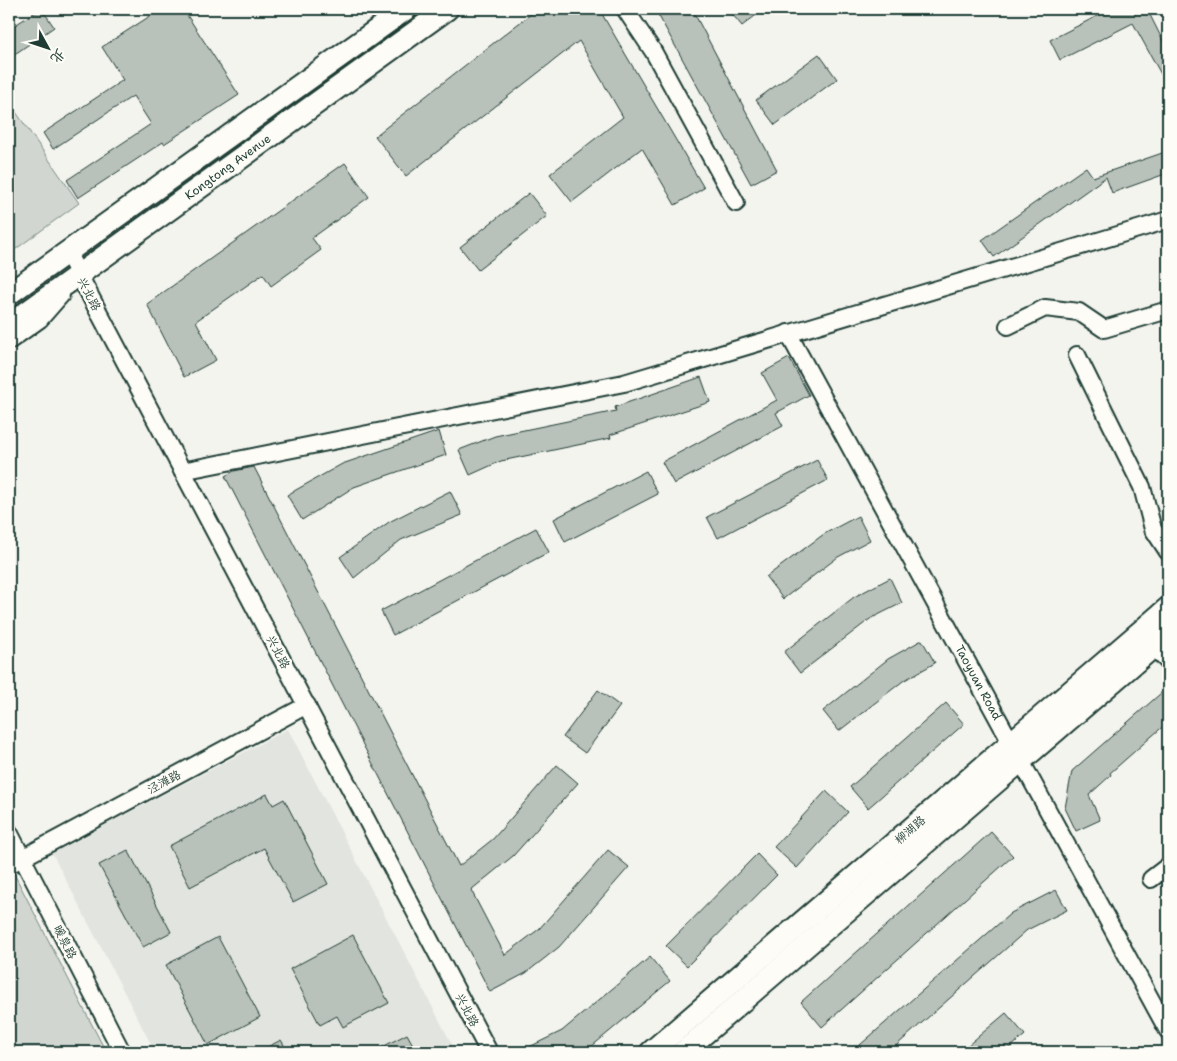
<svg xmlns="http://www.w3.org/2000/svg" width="1177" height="1061" font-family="'Shantell Sans','LXGW WenKai TC',sans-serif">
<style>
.built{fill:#e2e5df}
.green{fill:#d1d6d1;stroke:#788a82}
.building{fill:#b9c1bb;stroke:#1f3d34}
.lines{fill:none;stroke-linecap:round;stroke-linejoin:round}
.minor-casing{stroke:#1f3d34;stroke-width:20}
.major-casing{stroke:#1f3d34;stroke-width:25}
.minor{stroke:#fdfcf7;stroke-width:16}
.major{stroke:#fdfcf7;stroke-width:21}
.labels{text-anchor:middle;stroke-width:5;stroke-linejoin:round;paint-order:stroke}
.street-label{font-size:12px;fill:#1f3d34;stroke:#fdfcf7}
</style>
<rect width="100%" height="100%" fill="#f4f4ef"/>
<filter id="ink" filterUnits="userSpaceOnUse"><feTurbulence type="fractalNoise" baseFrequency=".02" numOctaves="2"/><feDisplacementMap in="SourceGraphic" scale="10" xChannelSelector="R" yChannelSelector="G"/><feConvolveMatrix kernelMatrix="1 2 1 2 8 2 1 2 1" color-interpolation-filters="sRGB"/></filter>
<g filter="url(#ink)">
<path class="built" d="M 288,729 L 456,1052 L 155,1052 L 52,853 Z"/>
<path class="green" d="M 9,102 L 79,203 L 9,254 Z
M 9,864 L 104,1048 L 106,1052 L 9,1052 Z"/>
<path class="building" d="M 40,9 L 42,9 L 54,27 L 9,58 L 9,29 Z
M 161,9 L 183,9 L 239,95 L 164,144 L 163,142 L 78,198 L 67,180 L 151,124 L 133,96 L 53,149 L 43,133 L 123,80 L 102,47 Z
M 537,9 L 599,9 L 704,188 L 675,205 L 642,148 L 572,202 L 550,174 L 623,117 L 579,41 L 406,176 L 375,136 Z
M 655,9 L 692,9 L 777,170 L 751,184 Z
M 728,9 L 764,9 L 742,26 Z
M 1111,9 L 1147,9 L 1168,51 L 1168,87 L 1133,23 L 1060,60 L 1050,40 Z
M 819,54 L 837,79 L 775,125 L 756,100 Z
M 1168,151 L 1168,173 L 1112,193 L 1106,177 L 994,257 L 982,240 L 1086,167 L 1093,177 Z
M 345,163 L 369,197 L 312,238 L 321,250 L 271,286 L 263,274 L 196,321 L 216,360 L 184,377 L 147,304 Z
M 529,193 L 547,216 L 478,270 L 460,247 Z
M 789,358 L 809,395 L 776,413 L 783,426 L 674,484 L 662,462 L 777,400 L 762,373 Z
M 701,377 L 710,402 L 610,435 L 611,438 L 501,461 L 470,475 L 459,450 L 495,436 L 616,411 L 615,407 Z
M 439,431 L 446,455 L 354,487 L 302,520 L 287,495 L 342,464 Z
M 817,460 L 828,480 L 718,538 L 707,517 Z
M 254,467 L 459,866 L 493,839 L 557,765 L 578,783 L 513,856 L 471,890 L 505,955 L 539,929 L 608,850 L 629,867 L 559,947 L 526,973 L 490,992 L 225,476 L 234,471 Z
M 646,471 L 658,494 L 565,542 L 554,519 Z
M 450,491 L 462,515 L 401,540 L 354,578 L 340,557 L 389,522 Z
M 858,516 L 870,540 L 838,557 L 783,599 L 766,577 L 824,534 Z
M 536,528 L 549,552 L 393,635 L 381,611 Z
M 890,578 L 902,603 L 870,619 L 800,673 L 784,652 L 854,597 Z
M 922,640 L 935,663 L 903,681 L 839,731 L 823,711 L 888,659 Z
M 1168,687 L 1168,722 L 1110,773 L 1111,775 L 1089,795 L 1100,820 L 1076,831 L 1065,808 L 1072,771 Z
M 598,690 L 620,706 L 585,753 L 563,737 Z
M 946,703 L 964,724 L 868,808 L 850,787 Z
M 826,791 L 848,812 L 797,868 L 774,847 Z
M 267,794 L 273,805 L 284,799 L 328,884 L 293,902 L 264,848 L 190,887 L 169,846 Z
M 991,832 L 1013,856 L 822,1027 L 801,1002 Z
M 128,850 L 171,932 L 143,947 L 99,865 Z
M 757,854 L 777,875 L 687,966 L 666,946 Z
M 1056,890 L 1067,910 L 1027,930 L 889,1052 L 852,1052 L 1011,913 Z
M 353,935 L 389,1003 L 343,1027 L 337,1016 L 320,1025 L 290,969 Z
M 218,937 L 260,1017 L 208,1045 L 166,965 Z
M 650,957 L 670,981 L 585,1052 L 519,1052 L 562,1031 Z
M 1006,1013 L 1025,1035 L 1005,1052 L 960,1052 Z
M 407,1034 L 417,1052 L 373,1052 Z
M 281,1040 L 288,1052 L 258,1052 Z"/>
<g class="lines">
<defs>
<g id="minor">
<path d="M 625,9 L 653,51 L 736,203"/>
<path d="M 58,257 L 67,252 L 489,1052"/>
<path d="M 1008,326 L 1045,308 L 1079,312 L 1104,329 L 1168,310"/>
<path id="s1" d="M 788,333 L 1168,1031"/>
<path d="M 9,341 L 40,319 L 61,295"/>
<path d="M 1077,355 L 1142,487 L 1153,529 L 1168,552"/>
<path d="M 182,471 L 624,383 L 1168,220"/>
<path d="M 1154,647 L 1168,662"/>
<path d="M 9,832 L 122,1052"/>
<path d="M 9,865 L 307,705"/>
<path d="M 1151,879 L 1168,866"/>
</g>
<g id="major">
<path d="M 9,294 L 406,9"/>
<path id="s2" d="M 9,325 L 447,9"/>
<path d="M 651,1052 L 1168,608"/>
<path d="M 683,1052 L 1168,634"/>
</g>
</defs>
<use href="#minor" class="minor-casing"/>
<use href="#major" class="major-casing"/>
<use href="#minor" class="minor"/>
<use href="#major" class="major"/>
</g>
</g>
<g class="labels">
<g class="street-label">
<text dy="4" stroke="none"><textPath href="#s2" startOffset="270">Kongtong Avenue</textPath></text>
<text transform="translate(89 294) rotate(62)" y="4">兴北路</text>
<text transform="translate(278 652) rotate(62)" y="4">兴北路</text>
<text dy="4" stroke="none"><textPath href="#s1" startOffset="398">Taoyuan Road</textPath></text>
<text transform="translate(164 782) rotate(-28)" y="4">泾滩路</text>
<text transform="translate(910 830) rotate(-41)" y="4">柳湖路</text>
<text transform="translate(65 942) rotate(63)" y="4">暖泉路</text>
<text transform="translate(467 1010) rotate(62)" y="4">兴北路</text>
</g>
</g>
<rect width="1177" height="1061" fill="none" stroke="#fdfcf7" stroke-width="30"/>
<rect x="15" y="15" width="1147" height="1031" fill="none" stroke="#1f3d34" stroke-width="2" filter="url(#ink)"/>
<g transform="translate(48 48) rotate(130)" stroke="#fdfcf7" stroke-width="4" paint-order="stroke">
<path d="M0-4L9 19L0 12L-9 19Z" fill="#1f3d34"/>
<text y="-8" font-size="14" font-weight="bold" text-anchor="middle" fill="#1f3d34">北</text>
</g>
</svg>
